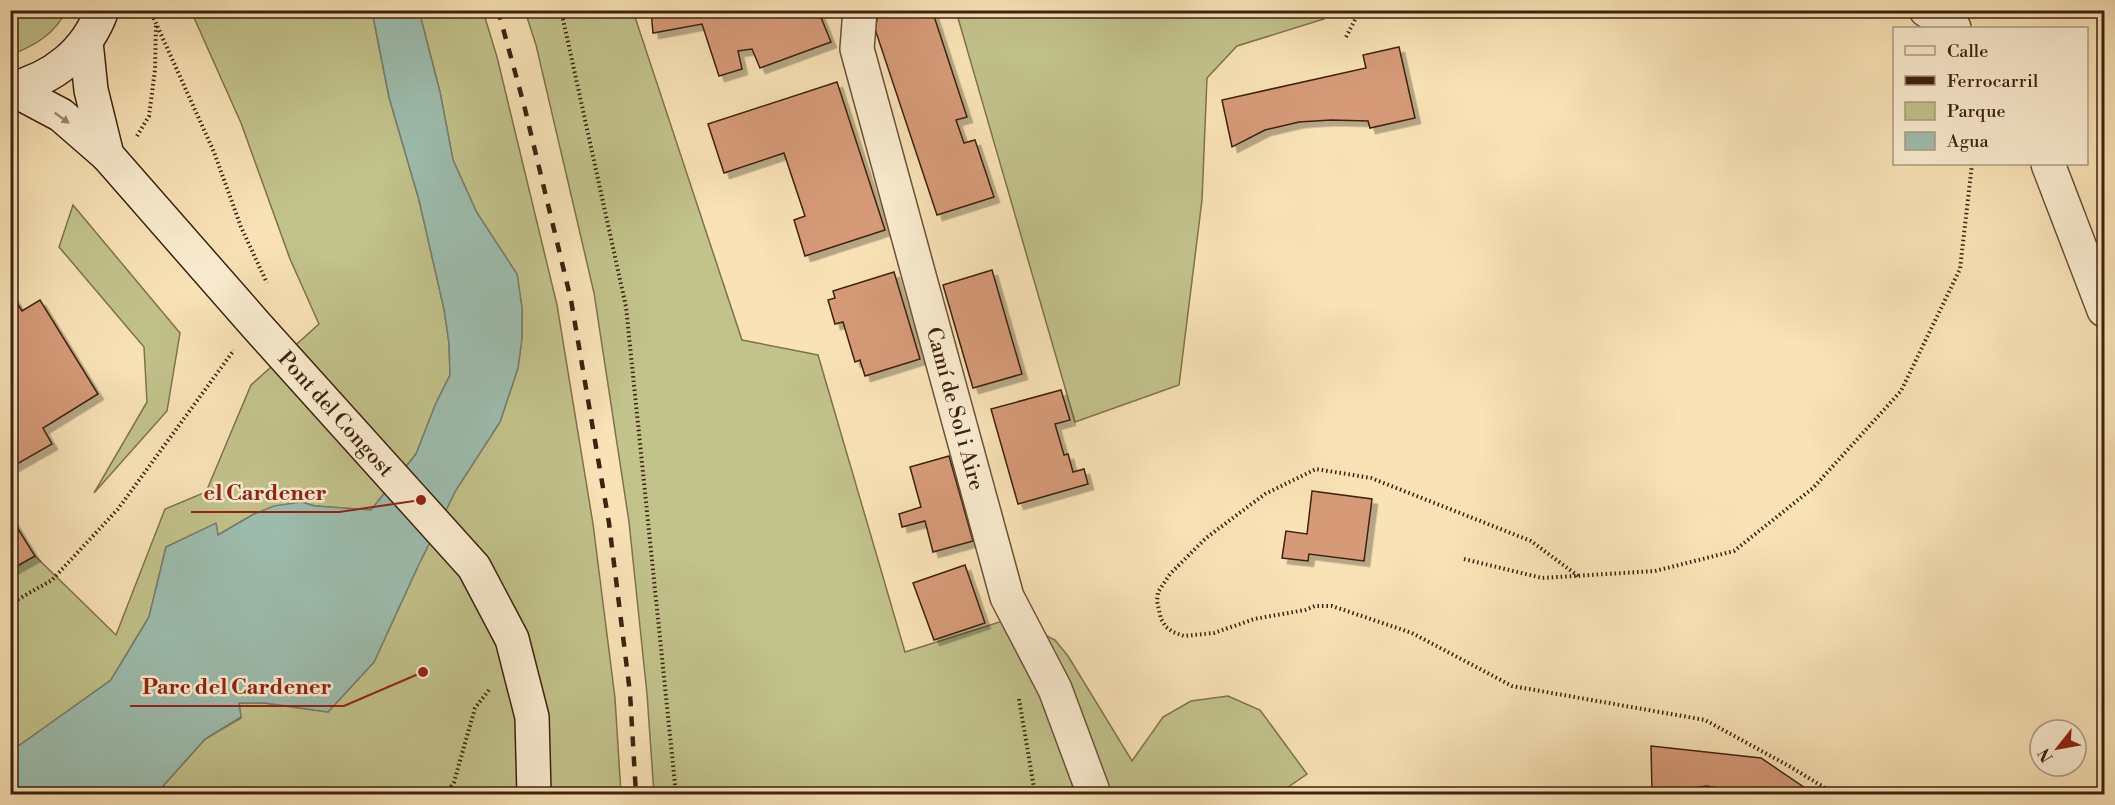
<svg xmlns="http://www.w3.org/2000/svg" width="2115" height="805" font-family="'Libre Bodoni',serif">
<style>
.green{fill:#c2c28b;stroke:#80724d;stroke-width:1.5}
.water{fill:#9dbdaf;stroke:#777f6f;stroke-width:1.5}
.building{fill:#d69a78;stroke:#3e220f;stroke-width:1.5;filter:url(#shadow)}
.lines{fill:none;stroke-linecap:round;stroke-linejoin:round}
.street-casing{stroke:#6c5239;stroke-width:36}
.secondary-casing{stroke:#3e220f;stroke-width:36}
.path{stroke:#3e220f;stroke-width:4;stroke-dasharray:1.5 3;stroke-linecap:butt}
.street{stroke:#faecd0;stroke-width:33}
.secondary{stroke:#faecd0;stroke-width:33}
.rail{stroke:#3e220f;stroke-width:4.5;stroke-dasharray:10 10;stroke-linecap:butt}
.oneway{fill:#9c8770}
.labels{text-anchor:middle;stroke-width:5;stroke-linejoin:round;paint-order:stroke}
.street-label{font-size:21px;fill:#3e220f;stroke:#faecd0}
.leader{fill:none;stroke:#8f2418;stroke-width:2}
.callout-dot{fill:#8f2418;stroke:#faecd0;stroke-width:2}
.callout-label{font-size:22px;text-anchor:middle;font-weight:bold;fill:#8f2418;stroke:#faecd0;stroke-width:5;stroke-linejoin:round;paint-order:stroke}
</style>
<defs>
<filter id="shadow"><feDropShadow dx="5.5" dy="5.5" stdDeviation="0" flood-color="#0004"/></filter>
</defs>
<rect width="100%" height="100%" fill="#f8e2b6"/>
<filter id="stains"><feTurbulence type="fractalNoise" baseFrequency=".00333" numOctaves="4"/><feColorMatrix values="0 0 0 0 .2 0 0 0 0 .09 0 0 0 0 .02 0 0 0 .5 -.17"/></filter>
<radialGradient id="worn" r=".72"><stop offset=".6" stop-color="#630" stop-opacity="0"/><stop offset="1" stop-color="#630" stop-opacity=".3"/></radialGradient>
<path class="green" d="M 11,10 L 66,10 L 66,11 C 54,35 35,45 11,55 Z
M 191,11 L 372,11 L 389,97 L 419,200 L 444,309 L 449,343 L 450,375 L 436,403 L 416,454 L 371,510 L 315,506 L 301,502 L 254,514 L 218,535 L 216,524 L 166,547 L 149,617 L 111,680 L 11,752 L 10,570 L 35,556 L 116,635 L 165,509 L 206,492 L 251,385 L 319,324 L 290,259 L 241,123 Z
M 419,11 L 483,11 L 497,57 L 557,305 L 593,524 L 615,698 L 621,794 L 156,794 L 205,739 L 241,718 L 239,703 L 264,703 L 328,712 L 374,662 L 419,564 L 456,490 L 500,422 L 518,368 L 522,338 L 522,308 L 517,274 L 477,213 L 453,160 L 440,92 Z
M 525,11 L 633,11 L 742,340 L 818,355 L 905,652 L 1012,618 L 1055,640 L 1068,656 L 1132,761 L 1163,717 L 1191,701 L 1228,696 L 1260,710 L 1307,774 L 1278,794 L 654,794 L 647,694 L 629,522 L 594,293 L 536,45 Z
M 956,11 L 1323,11 L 1324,19 L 1237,46 L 1207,78 L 1202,200 L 1179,385 L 1075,422 Z
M 73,205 L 180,333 L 167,411 L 94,493 L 147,402 L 144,347 L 59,247 Z"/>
<path class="water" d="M 372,11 L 419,11 L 440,92 L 453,160 L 477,213 L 517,274 L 522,308 L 522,338 L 518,368 L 500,422 L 456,490 L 419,564 L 374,662 L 328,712 L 265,703 L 239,703 L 241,717 L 205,739 L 156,794 L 11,794 L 10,752 L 111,680 L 149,617 L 166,547 L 216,523 L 218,535 L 254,514 L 274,506 L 301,502 L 315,506 L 371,510 L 416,454 L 436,403 L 450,375 L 449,343 L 444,309 L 419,200 L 389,97 Z"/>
<path class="building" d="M 651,10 L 818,10 L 831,42 L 760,68 L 752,49 L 738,51 L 742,69 L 719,76 L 702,24 L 653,33 Z
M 879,10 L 932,10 L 967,117 L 956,120 L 964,143 L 975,140 L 994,197 L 937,215 L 875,29 Z
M 1399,47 L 1415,118 L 1370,128 L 1368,121 L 1331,120 L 1299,122 L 1265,130 L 1232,147 L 1222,100 L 1366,68 L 1363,55 Z
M 837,82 L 885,230 L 805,256 L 794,220 L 805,216 L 784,153 L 724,173 L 708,124 Z
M 992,270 L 1022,374 L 973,388 L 943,285 Z
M 894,272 L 920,359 L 865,376 L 860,360 L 855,362 L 843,322 L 835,324 L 828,300 L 835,298 L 833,291 Z
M 10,292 L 22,311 L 40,300 L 98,394 L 43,428 L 52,444 L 10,468 Z
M 1061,390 L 1070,420 L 1055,424 L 1064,455 L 1068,454 L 1073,472 L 1084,469 L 1088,484 L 1018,504 L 991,409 Z
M 949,456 L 973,541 L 933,552 L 925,521 L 902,527 L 899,514 L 921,507 L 910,467 Z
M 1312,491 L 1372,499 L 1364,561 L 1309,554 L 1308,561 L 1282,558 L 1286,531 L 1307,534 Z
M 10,516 L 35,556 L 10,570 Z
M 965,565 L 985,623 L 934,640 L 913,583 Z
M 1651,746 L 1761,758 L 1814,794 L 1754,794 L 1707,786 L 1652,793 Z"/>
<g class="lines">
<defs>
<g id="street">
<path id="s1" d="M 860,10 L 857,49 L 1007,597 L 1055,689 L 1094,794"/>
<path d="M 1926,10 L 1954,28"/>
<path d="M 2048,164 L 2104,310"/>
</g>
<g id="secondary">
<path d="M 86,42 L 91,90 L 107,155"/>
<path d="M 10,89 C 53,79 87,52 102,10"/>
<path id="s2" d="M 12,89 L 61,115 L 107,155 L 255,324 L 474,567 L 512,639 L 532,717 L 534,794"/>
</g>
</defs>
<use href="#street" class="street-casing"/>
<use href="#secondary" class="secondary-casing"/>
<path class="path" d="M 150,10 L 214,152 L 241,227 L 267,283
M 561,10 L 626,307 L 676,794
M 1346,37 L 1357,16 L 1356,10
M 137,136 L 149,116 L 155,70 L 156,23
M 1464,559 L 1542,578 L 1655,571 L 1734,551 L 1813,488 L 1901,391 L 1960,269 L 1972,164
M 1578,576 L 1531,541 L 1371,478 L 1316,469 L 1265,494 L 1206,538 L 1170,574 L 1158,592 L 1157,601 L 1161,619 L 1166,627 L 1173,632 L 1184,636 L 1214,633 L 1254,619 L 1305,610 L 1315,606 L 1332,606 L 1412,633 L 1512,686 L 1705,720 L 1789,766 L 1835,794
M 10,604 L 52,580 L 118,509 L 234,350
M 1019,699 L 1035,794
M 446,794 L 454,782 L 475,708 L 489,690"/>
<use href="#street" class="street"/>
<use href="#secondary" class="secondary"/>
<path class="rail" d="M 498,10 L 524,105 L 571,300 L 609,523 L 630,693 L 636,794"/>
</g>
<defs><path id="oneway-solid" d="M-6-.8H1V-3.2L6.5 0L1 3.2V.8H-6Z" transform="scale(1.5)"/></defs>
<use class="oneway" href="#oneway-solid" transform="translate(62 118) rotate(36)"/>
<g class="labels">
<g class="street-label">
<text dy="7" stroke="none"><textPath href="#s1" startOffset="412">Camí de Sol i Aire</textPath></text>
<text dy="7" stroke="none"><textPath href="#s2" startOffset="462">Pont del Congost</textPath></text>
</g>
</g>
<path class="leader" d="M421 500L339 512H191M423 672L344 706H130"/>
<g class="callout-dot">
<circle cx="421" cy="500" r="6"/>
<circle cx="423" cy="672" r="6"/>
</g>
<g class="callout-label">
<text x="265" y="500">el Cardener</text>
<text x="237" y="694">Parc del Cardener</text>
</g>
<rect width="2115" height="805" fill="none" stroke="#f8e2b6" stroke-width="36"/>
<rect x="12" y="12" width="2091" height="781" fill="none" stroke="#3e220f" stroke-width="3"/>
<rect x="18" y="18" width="2079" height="769" fill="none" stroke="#3e220f" stroke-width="1.5"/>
<rect x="1893" y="27" width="195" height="138" fill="#faecd0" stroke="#af9b83" stroke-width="1.5"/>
<rect x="1905" y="46" width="30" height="9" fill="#faecd0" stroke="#af9b83" stroke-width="1.5"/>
<text x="1947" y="57" font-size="18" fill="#3e220f">Calle</text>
<rect x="1905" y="76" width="30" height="9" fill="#3e220f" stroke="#af9b83" stroke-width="1.5"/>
<text x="1947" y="87" font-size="18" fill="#3e220f">Ferrocarril</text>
<rect x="1905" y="102" width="30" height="18" fill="#c2c28b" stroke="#af9b83" stroke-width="1.5"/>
<text x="1947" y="117" font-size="18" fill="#3e220f">Parque</text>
<rect x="1905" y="132" width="30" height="18" fill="#9dbdaf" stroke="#af9b83" stroke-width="1.5"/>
<text x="1947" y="147" font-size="18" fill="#3e220f">Agua</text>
<g transform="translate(2058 748) rotate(239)"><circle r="28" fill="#faecd0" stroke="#af9b83" stroke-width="1.5"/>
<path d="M0-4.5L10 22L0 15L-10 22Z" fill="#8f2418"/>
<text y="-9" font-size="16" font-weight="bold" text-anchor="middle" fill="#3e220f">N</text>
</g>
<rect width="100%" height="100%" filter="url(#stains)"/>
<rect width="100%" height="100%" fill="url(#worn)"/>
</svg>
